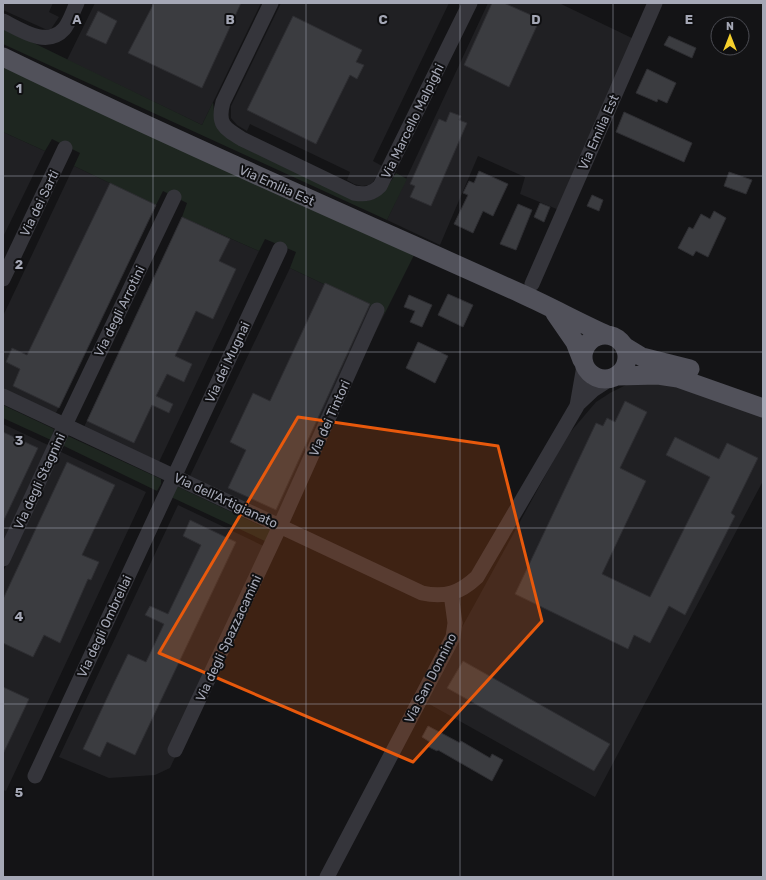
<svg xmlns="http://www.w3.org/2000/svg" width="766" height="880" font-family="Rubik,sans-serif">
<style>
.built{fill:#202023}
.green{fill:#1e2620}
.building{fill:#3b3c40;stroke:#2e2e32}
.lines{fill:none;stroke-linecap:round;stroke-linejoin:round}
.minor{stroke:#35353b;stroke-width:15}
.major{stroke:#51515a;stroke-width:19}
.marked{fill:#e8590c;fill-opacity:0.2;stroke:#e8590c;stroke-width:3;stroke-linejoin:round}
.grid{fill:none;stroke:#a5a8b6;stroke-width:1;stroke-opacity:0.55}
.labels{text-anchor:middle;stroke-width:4;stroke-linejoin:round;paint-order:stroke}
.street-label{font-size:13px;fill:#a5a8b6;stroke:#0f0f11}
.grid-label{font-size:13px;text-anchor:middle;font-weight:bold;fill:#a5a8b6;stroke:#0f0f11;stroke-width:4;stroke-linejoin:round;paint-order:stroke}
</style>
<rect width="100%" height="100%" fill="#141416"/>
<path class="built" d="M 3,3 L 53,3 L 49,12 L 59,17 L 51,29 L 45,29 L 3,10 Z
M 95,3 L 261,3 L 202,125 L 67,60 Z
M 281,3 L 449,3 L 373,161 L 382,166 L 373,182 L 369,185 L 362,186 L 354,184 L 347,180 L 350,172 L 250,124 L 247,131 L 237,125 L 231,118 L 231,106 Z
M 488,3 L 559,3 L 634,39 L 559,210 L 520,194 L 525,177 L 478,156 L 440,245 L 387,220 Z
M 3,132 L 45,151 L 3,237 Z
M 74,166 L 156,205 L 56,413 L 3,389 L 3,316 Z
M 182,217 L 259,251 L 159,462 L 84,427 Z
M 290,268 L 385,313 L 349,385 L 285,521 L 190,476 Z
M 661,381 L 763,416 L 763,481 L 595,797 L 422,700 L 567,436 L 596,402 L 610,393 L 626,385 L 640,382 Z
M 3,424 L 48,445 L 3,542 Z
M 59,451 L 146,492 L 6,791 L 3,790 L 3,572 Z
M 178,505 L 272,550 L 170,768 L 155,775 L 109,778 L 59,757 Z"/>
<path class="green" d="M 3,28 L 202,125 L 213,102 L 215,120 L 349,198 C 377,207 383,194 396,173 L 407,179 L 387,220 L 3,44 Z
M 3,63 L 414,255 L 385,313 L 290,268 L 296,252 L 265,239 L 259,251 L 182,217 L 187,203 L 163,191 L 156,205 L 74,166 L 80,153 L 52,139 L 45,151 L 3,132 Z
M 3,405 L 54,429 L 51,440 L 3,418 Z
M 68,436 L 161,479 L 161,484 L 157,491 L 62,445 Z
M 176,486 L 272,531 L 267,542 L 171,497 Z"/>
<path class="building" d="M 154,3 L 241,3 L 202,88 L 128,53 Z
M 492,3 L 504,3 L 540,19 L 509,87 L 464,65 Z
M 98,11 L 117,21 L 106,44 L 86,35 Z
M 293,16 L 362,50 L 356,62 L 364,65 L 357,79 L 350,75 L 316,144 L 247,110 Z
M 669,36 L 696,48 L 692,58 L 664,45 Z
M 647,69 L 676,83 L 667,103 L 658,99 L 657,102 L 636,93 Z
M 450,112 L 461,116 L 459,120 L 467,123 L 431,206 L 410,197 L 415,186 L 410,184 L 439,119 L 446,122 Z
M 624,112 L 692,143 L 684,162 L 616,132 Z
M 479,171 L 508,184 L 493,216 L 483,211 L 473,233 L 454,224 L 468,195 L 463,193 L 469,181 L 474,183 Z
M 729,172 L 752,180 L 746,194 L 724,186 Z
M 110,183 L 156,205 L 59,408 L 13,386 L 20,369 L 6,362 L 12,348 L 27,355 Z
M 592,195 L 603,200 L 599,211 L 587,206 Z
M 540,203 L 550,207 L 544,222 L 534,217 Z
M 518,204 L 532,210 L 516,250 L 500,244 Z
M 714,211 L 726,218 L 708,257 L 696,251 L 693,256 L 678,248 L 689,227 L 693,229 L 701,214 L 710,219 Z
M 182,217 L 230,239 L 219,261 L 236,269 L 213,319 L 196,311 L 175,356 L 192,364 L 184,382 L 167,374 L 156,396 L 173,404 L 169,413 L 152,405 L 134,443 L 87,421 Z
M 325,283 L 370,304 L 276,510 L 228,488 L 246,450 L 230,442 L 253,393 L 270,401 Z
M 448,294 L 473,305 L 463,327 L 438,315 Z
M 409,295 L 432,305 L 422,327 L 410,322 L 415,311 L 404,307 Z
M 418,342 L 448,356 L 435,383 L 406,368 Z
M 625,401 L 647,412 L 620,468 L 646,481 L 602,574 L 650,597 L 710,477 L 666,455 L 675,437 L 719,459 L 727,443 L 758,458 L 731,513 L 735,516 L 685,615 L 669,606 L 650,643 L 634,635 L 628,649 L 515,594 L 596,423 L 603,426 L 607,418 L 615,422 Z
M 3,432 L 38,448 L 3,522 Z
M 67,462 L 115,485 L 82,555 L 99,562 L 91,580 L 88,579 L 60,643 L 44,635 L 33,657 L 3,643 L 3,599 Z
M 190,520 L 236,542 L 135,755 L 107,742 L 100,757 L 83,749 L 114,683 L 128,654 L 146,662 L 164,624 L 145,615 L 150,606 L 168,614 L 201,545 L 183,536 Z
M 463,661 L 610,744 L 594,771 L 447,688 Z
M 3,687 L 29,699 L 3,754 Z
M 428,726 L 460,743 L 461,741 L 490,758 L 492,754 L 503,760 L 492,781 L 438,750 L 437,751 L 427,746 L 430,742 L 422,737 Z"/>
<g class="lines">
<path class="minor" d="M 271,3 L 223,102 C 217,124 224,128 242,139 L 354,193 C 365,195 372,194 380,186 L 470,3
M 3,21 C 21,30 47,48 64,29 C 70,22 73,11 77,3
M 3,279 L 65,148
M 532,284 L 655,3
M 3,396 L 422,593 C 445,598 460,593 477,577 L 577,406 L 584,366
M 577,405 L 593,390 L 610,379
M 3,559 L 65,425 L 174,197
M 175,750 L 280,526 L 377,310
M 35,776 L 280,249
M 327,877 L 453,637 L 455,623 L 451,594"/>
<path class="major" d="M 3,57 C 174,140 349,216 522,294 C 551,307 578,322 607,335
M 555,313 L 575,342 L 582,360
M583 357a22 22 0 1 1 44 0a22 22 0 1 1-44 0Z
M 624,346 L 642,357 L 690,369
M 617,376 L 658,375 L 678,378 L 763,408"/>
</g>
<path class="marked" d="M 298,417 L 498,446 L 542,621 L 413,762 L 159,653 Z"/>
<path class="grid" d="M 153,3 L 153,877M 306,3 L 306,877M 460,3 L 460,877M 613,3 L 613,877M 3,176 L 763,176M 3,352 L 763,352M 3,528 L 763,528M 3,704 L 763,704"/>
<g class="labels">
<g class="street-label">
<text transform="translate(412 121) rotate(-64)" y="5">Via Marcello Malpighi</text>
<text transform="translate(598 132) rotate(-66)" y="5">Via Emilia Est</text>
<text transform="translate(277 185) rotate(24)" y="5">Via Emilia Est</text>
<text transform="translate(39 203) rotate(-64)" y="5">Via dei Sarti</text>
<text transform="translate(119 311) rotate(-64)" y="5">Via degli Arrotini</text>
<text transform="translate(227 362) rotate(-65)" y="5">Via dei Mugnai</text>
<text transform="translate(329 418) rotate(-66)" y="5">Via dei Tintori</text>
<text transform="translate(39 481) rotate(-65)" y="5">Via degli Stagnini</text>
<text transform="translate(226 500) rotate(25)" y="5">Via dell'Artigianato</text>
<text transform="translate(104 626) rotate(-65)" y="5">Via degli Ombrellai</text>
<text transform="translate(228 638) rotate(-65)" y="5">Via degli Spazzacamini</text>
<text transform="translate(430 678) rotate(-63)" y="5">Via San Donnino</text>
</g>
</g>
<g class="grid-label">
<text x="77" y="24">A</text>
<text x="230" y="24">B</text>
<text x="383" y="24">C</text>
<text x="536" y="24">D</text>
<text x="689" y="24">E</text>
<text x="19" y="93">1</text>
<text x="19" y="269">2</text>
<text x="19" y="445">3</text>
<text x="19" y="621">4</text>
<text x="19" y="797">5</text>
</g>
<rect width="766" height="880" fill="none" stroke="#a5a8b6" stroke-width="8"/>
<g transform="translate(730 36)"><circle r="19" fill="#0f0f11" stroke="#4b4c53"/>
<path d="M0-3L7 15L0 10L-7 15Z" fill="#f6d02c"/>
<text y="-6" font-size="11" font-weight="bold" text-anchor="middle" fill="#a5a8b6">N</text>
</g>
</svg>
